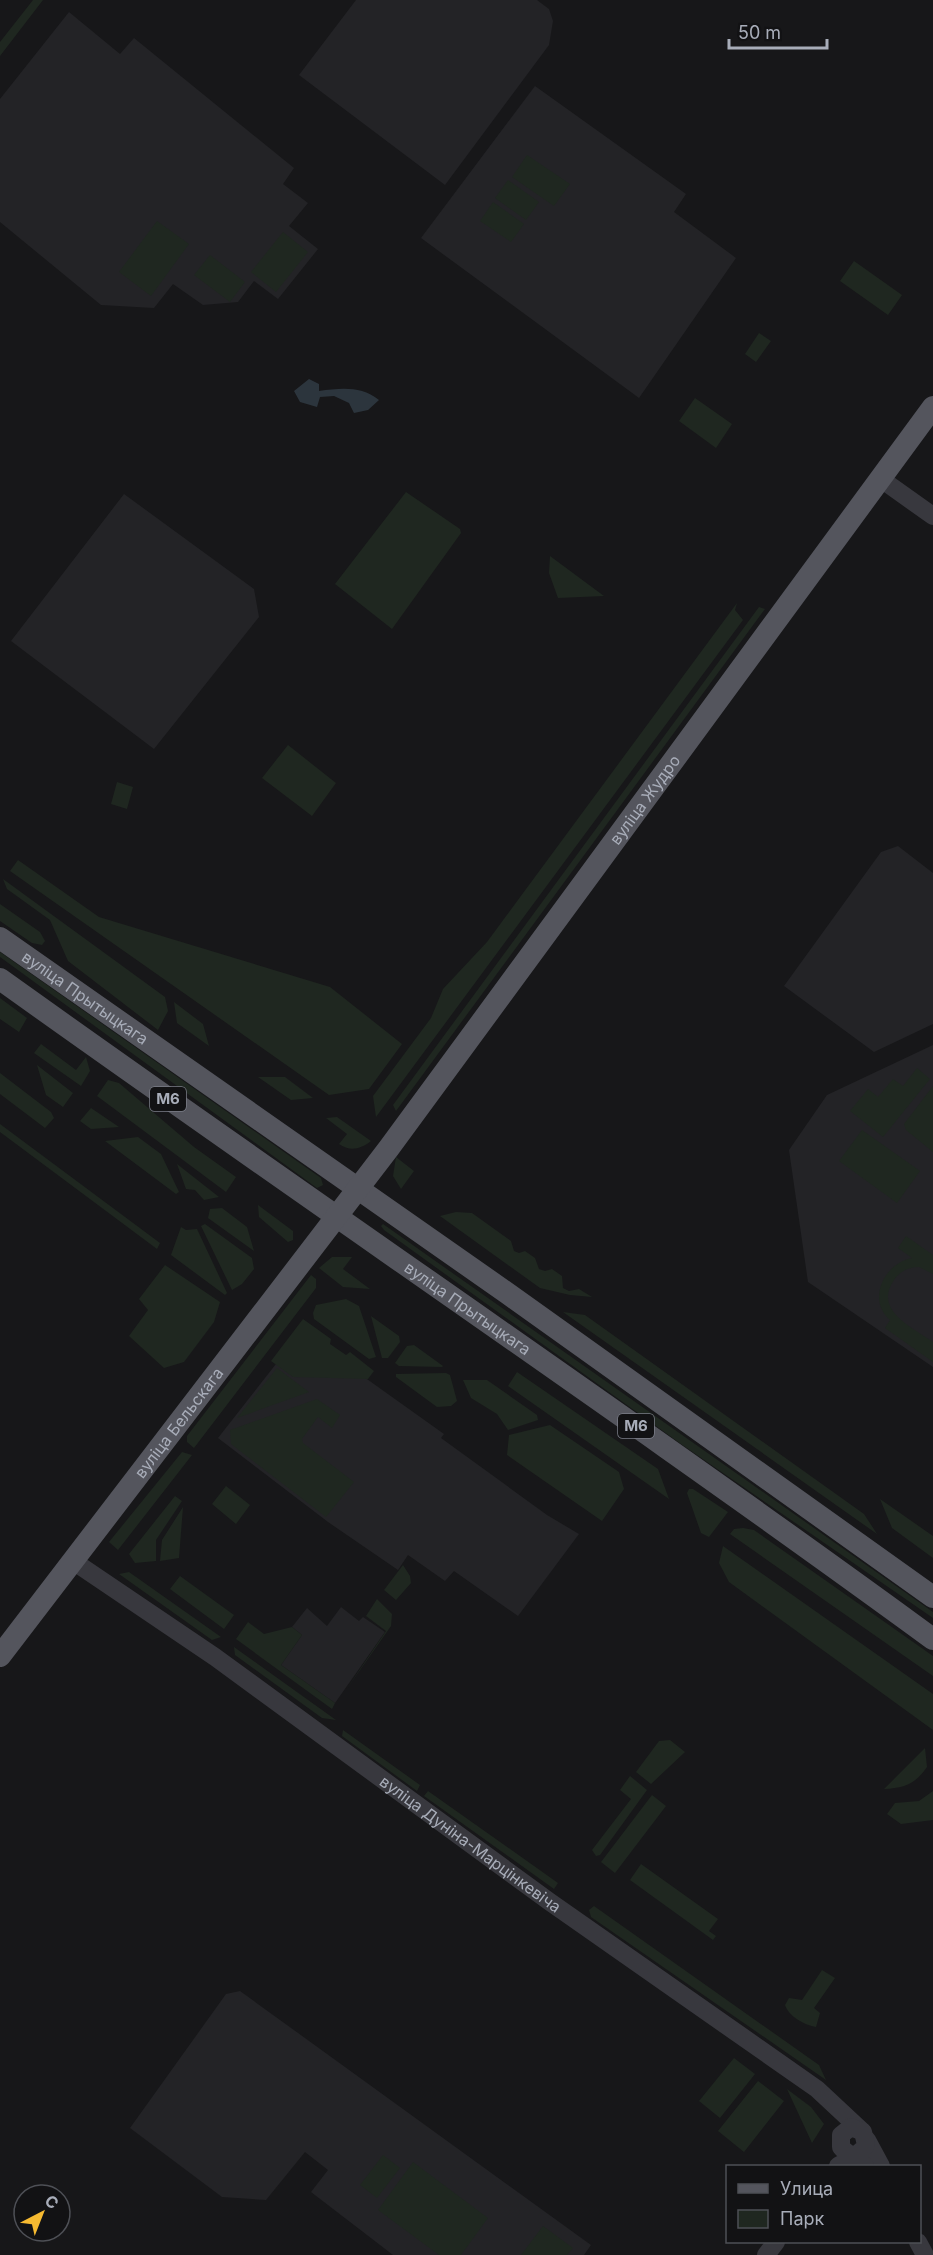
<svg xmlns="http://www.w3.org/2000/svg" width="933" height="2255" font-family="Inter,sans-serif">
<style>
.built{fill:#232326}
.green{fill:#1f2720}
.water{fill:#2c353d}
.lines{fill:none;stroke-linecap:round;stroke-linejoin:round}
.minor{stroke:#38383e;stroke-width:18}
.major{stroke:#54555d;stroke-width:22}
.labels{text-anchor:middle;stroke-width:5;stroke-linejoin:round;paint-order:stroke}
.shield{fill:#121214;stroke:#7b7e88;stroke-width:1.5}
.shield-label{font-size:15px;font-weight:bold;fill:#a8adb9}
.street-label{font-size:16px;fill:#a8adb9;stroke:#121214}
</style>
<rect width="100%" height="100%" fill="#171719"/>
<path class="built" d="M 356,0 L 537,0 L 549,9 L 553,21 L 549,45 L 445,185 L 299,75 Z
M 69,12 L 120,54 L 134,38 L 294,168 L 283,184 L 308,203 L 289,226 L 318,249 L 278,299 L 254,281 L 238,302 L 203,305 L 173,284 L 154,308 L 101,305 L 0,222 L 0,99 Z
M 535,86 L 686,194 L 674,212 L 736,258 L 639,398 L 421,238 Z
M 124,494 L 254,589 L 259,617 L 154,749 L 11,641 Z
M 898,846 L 933,873 L 933,1024 L 874,1052 L 784,986 L 881,852 Z
M 933,1045 L 933,1367 L 808,1282 L 789,1150 L 827,1095 Z
M 301,1332 L 444,1434 L 441,1438 L 547,1515 L 579,1534 L 518,1616 L 454,1571 L 445,1581 L 408,1555 L 398,1570 L 328,1522 L 218,1438 Z
M 341,1607 L 359,1621 L 363,1617 L 385,1632 L 335,1703 L 281,1665 L 302,1635 L 292,1627 L 307,1608 L 327,1626 Z
M 240,1991 L 591,2245 L 584,2255 L 393,2255 L 311,2192 L 328,2170 L 305,2152 L 266,2200 L 222,2197 L 130,2128 L 226,1994 Z"/>
<path class="green" d="M 33,0 L 43,0 L 0,56 L 0,42 Z
M 527,155 L 570,184 L 554,206 L 512,177 Z
M 508,180 L 539,202 L 526,220 L 495,198 Z
M 493,202 L 524,224 L 511,242 L 480,221 Z
M 157,221 L 189,244 L 151,296 L 119,272 Z
M 283,232 L 308,252 L 276,292 L 251,272 Z
M 210,255 L 245,282 L 230,302 L 194,275 Z
M 854,261 L 902,295 L 888,315 L 840,281 Z
M 759,333 L 771,341 L 756,362 L 745,354 Z
M 695,398 L 732,424 L 716,448 L 679,421 Z
M 406,492 L 460,529 L 461,533 L 392,629 L 335,584 Z
M 550,556 L 604,596 L 558,598 L 549,573 Z
M 737,603 L 735,610 L 743,620 L 376,1117 L 373,1096 L 431,1018 L 443,989 L 487,942 Z
M 759,607 L 765,609 L 396,1111 L 393,1105 Z
M 288,745 L 336,783 L 312,816 L 262,778 Z
M 117,782 L 133,787 L 127,809 L 111,804 Z
M 18,860 L 99,917 L 330,987 L 402,1044 L 369,1089 L 329,1095 L 10,871 Z
M 3,879 L 165,997 L 168,1011 L 158,1030 L 68,961 L 50,920 L 7,889 Z
M 0,904 L 40,932 L 45,941 L 42,945 L 32,943 L 0,921 Z
M 0,952 L 321,1178 L 323,1185 L 317,1188 L 0,957 Z
M 0,998 L 27,1018 L 19,1032 L 0,1019 Z
M 174,1002 L 203,1024 L 209,1046 L 177,1023 Z
M 41,1044 L 76,1070 L 86,1057 L 90,1071 L 81,1086 L 34,1053 Z
M 37,1065 L 73,1093 L 63,1107 L 46,1095 Z
M 917,1068 L 930,1079 L 883,1137 L 850,1111 L 868,1089 L 878,1097 L 893,1079 L 903,1086 Z
M 0,1073 L 51,1112 L 54,1118 L 45,1128 L 0,1094 Z
M 258,1077 L 285,1077 L 313,1098 L 291,1100 Z
M 108,1080 L 119,1083 L 194,1147 L 236,1177 L 226,1192 L 97,1096 Z
M 933,1086 L 933,1152 L 906,1130 L 904,1124 Z
M 91,1108 L 119,1127 L 91,1129 L 80,1121 Z
M 337,1117 L 371,1141 C 361,1149 350,1152 339,1144 L 347,1134 L 326,1118 Z
M 0,1124 L 160,1243 L 157,1249 L 0,1132 Z
M 862,1130 L 920,1171 L 897,1203 L 839,1161 Z
M 138,1137 L 161,1154 L 179,1192 L 176,1194 L 105,1141 Z
M 396,1157 L 414,1171 L 401,1189 L 393,1176 Z
M 177,1164 L 219,1197 L 204,1200 L 195,1190 L 186,1189 Z
M 258,1205 L 293,1231 L 293,1240 L 288,1242 L 259,1217 Z
M 222,1208 L 247,1227 L 254,1251 L 208,1218 L 210,1209 Z
M 456,1212 L 472,1213 L 511,1241 L 514,1251 L 519,1253 L 525,1251 L 535,1258 L 539,1269 L 545,1271 L 552,1269 L 562,1276 L 563,1288 L 569,1291 L 579,1289 L 592,1297 L 570,1295 L 540,1288 L 440,1216 Z
M 205,1224 L 252,1258 L 254,1269 L 242,1284 L 232,1290 L 201,1226 Z
M 383,1224 L 933,1612 L 933,1618 L 681,1444 L 384,1230 L 381,1226 Z
M 181,1227 L 186,1230 L 197,1229 L 227,1293 L 225,1295 L 171,1255 Z
M 906,1236 L 933,1255 L 933,1274 L 919,1267 C 909,1267 900,1271 894,1280 C 873,1310 912,1327 933,1342 L 933,1362 L 885,1328 L 890,1320 C 866,1299 885,1263 912,1258 L 898,1248 Z
M 332,1257 L 352,1257 L 343,1269 L 370,1289 L 343,1287 L 319,1268 Z
M 165,1265 L 220,1302 L 214,1322 L 184,1362 L 164,1368 L 129,1336 L 148,1310 L 139,1299 Z
M 311,1275 L 316,1279 L 316,1288 L 194,1448 L 187,1442 L 187,1436 Z
M 346,1299 L 359,1306 L 376,1357 L 369,1359 L 314,1319 L 313,1313 L 316,1305 Z
M 563,1312 L 585,1315 L 864,1514 L 877,1534 Z
M 371,1316 L 399,1336 L 400,1342 L 388,1358 L 382,1358 Z
M 303,1319 L 331,1339 L 330,1344 L 346,1355 L 350,1352 L 374,1371 L 368,1379 L 293,1377 L 271,1361 Z
M 414,1345 L 443,1366 L 442,1367 L 399,1366 L 395,1363 L 407,1346 Z
M 277,1368 L 309,1392 L 237,1418 Z
M 517,1372 L 658,1469 L 669,1499 L 508,1386 Z
M 446,1373 L 450,1375 L 457,1401 L 451,1406 L 437,1407 L 396,1377 L 396,1374 Z
M 463,1380 L 487,1380 L 537,1415 L 538,1420 L 508,1430 L 497,1414 L 471,1398 Z
M 317,1399 L 340,1415 L 332,1428 L 318,1417 L 302,1439 L 303,1443 L 354,1482 L 326,1517 L 231,1444 L 230,1430 Z
M 550,1425 L 619,1472 L 624,1489 L 602,1521 L 507,1455 L 509,1435 Z
M 182,1452 L 192,1455 L 118,1550 L 109,1542 Z
M 226,1486 L 250,1505 L 236,1524 L 212,1504 Z
M 689,1489 L 693,1489 L 728,1512 L 709,1537 L 701,1533 L 687,1493 Z
M 175,1496 L 182,1501 L 156,1540 L 156,1561 L 135,1563 L 129,1554 Z
M 880,1499 L 933,1536 L 933,1558 L 892,1528 Z
M 183,1507 L 179,1558 L 160,1561 L 162,1540 Z
M 743,1528 L 754,1530 L 933,1656 L 933,1676 L 730,1534 L 734,1529 Z
M 723,1546 L 933,1694 L 933,1730 L 729,1582 L 719,1563 Z
M 403,1565 L 410,1576 L 411,1583 L 396,1600 L 384,1590 Z
M 129,1572 L 221,1637 L 212,1640 L 119,1574 Z
M 180,1576 L 234,1615 L 224,1629 L 170,1589 Z
M 377,1599 L 392,1614 L 391,1626 L 346,1690 L 386,1631 L 366,1616 Z
M 248,1622 L 264,1634 L 292,1627 L 302,1635 L 281,1665 L 335,1703 L 332,1709 L 236,1639 Z
M 234,1647 L 336,1720 L 322,1718 L 235,1655 Z
M 343,1730 L 420,1785 L 417,1791 L 342,1736 Z
M 670,1740 L 685,1752 L 651,1784 L 636,1772 L 659,1741 Z
M 925,1748 L 927,1767 C 915,1784 905,1788 884,1789 Z
M 630,1776 L 647,1790 L 600,1855 L 596,1856 L 592,1850 L 631,1799 L 620,1790 Z
M 428,1791 L 558,1883 L 554,1889 L 424,1796 Z
M 933,1791 L 933,1820 L 901,1824 L 887,1814 L 895,1803 L 919,1801 Z
M 652,1795 L 666,1806 L 615,1873 L 601,1862 Z
M 641,1864 L 718,1919 L 709,1931 L 716,1936 L 713,1940 L 630,1880 Z
M 594,1906 L 819,2065 L 826,2080 L 591,1917 L 589,1910 Z
M 822,1970 L 835,1978 L 814,2008 L 820,2013 L 816,2027 C 805,2025 789,2017 785,2005 L 789,1998 L 802,2000 Z
M 734,2058 L 755,2074 L 720,2118 L 699,2101 Z
M 758,2081 L 784,2101 L 744,2152 L 718,2131 Z
M 787,2089 L 811,2107 L 824,2124 L 812,2143 Z
M 383,2155 L 400,2168 L 377,2198 L 360,2185 Z
M 413,2162 L 488,2218 L 461,2255 L 439,2255 L 378,2210 Z
M 543,2226 L 573,2248 L 567,2255 L 521,2255 Z"/>
<path class="water" d="M 309,379 L 319,384 L 319,391 C 342,388 361,386 379,400 L 368,410 L 354,413 L 349,403 L 334,396 L 320,397 L 317,407 L 300,402 L 294,391 Z"/>
<g class="lines">
<g class="minor">
<path d="M 881,479 L 933,516"/>
<path id="s1" d="M 73,1561 L 215,1657 L 550,1902 L 817,2089 L 862,2131"/>
<path d="M 867,2140 L 881,2166"/>
<path d="M 838,2166 C 847,2160 861,2154 866,2145 L 863,2132 L 851,2127 L 841,2135 L 841,2147 C 847,2155 858,2158 865,2166"/>
<path d="M 918,2242 L 925,2255"/>
<path d="M 766,2255 L 776,2242"/>
</g>
<g class="major">
<path id="s2" d="M 0,938 L 507,1293 L 933,1597"/>
<path id="s3" d="M 0,979 C 310,1201 625,1414 933,1639"/>
<path id="s4" d="M 0,1656 L 389,1148 L 933,407"/>
</g>
</g>
<g class="labels">
<g class="shield">
<rect x="150" y="1087" width="36" height="24" rx="4.5"/>
<rect x="618" y="1414" width="36" height="24" rx="4.5"/>
</g>
<g class="shield-label">
<text x="168" y="1104">М6</text>
<text x="636" y="1431">М6</text>
</g>
<g class="street-label">
<text dy="6" stroke="none"><textPath href="#s4" startOffset="1072">вуліца Жудро</textPath></text>
<text dy="6" stroke="none"><textPath href="#s2" startOffset="104">вуліца Прытыцкага</textPath></text>
<text dy="6" stroke="none"><textPath href="#s3" startOffset="572">вуліца Прытыцкага</textPath></text>
<text dy="6" stroke="none"><textPath href="#s4" startOffset="294">вуліца Бельскага</textPath></text>
<text dy="6" stroke="none"><textPath href="#s1" startOffset="488">вуліца Дуніна-Марцінкевіча</textPath></text>
</g>
</g>
<rect x="726" y="2165" width="195" height="78" fill="#121214" stroke="#4e5056" stroke-width="1.5"/>
<rect x="738" y="2184" width="30" height="9" fill="#54555d" stroke="#4e5056" stroke-width="1.5"/>
<text x="780" y="2195" font-size="18" fill="#a8adb9">Улица</text>
<rect x="738" y="2210" width="30" height="18" fill="#1f2720" stroke="#4e5056" stroke-width="1.5"/>
<text x="780" y="2225" font-size="18" fill="#a8adb9">Парк</text>
<g transform="translate(42 2213) rotate(42)"><circle r="28" fill="#121214" stroke="#4e5056" stroke-width="1.5"/>
<path d="M0-4.5L10 22L0 15L-10 22Z" fill="#f6ba31"/>
<text y="-9" font-size="16" font-weight="bold" text-anchor="middle" fill="#a8adb9">С</text>
</g>
<path d="M729 39v9h98v-9" fill="none" stroke="#a8adb9" stroke-width="3"/>
<text x="738" y="39" font-size="18" fill="#a8adb9" stroke="#121214" stroke-width="4.5" paint-order="stroke">50 m</text>
</svg>
